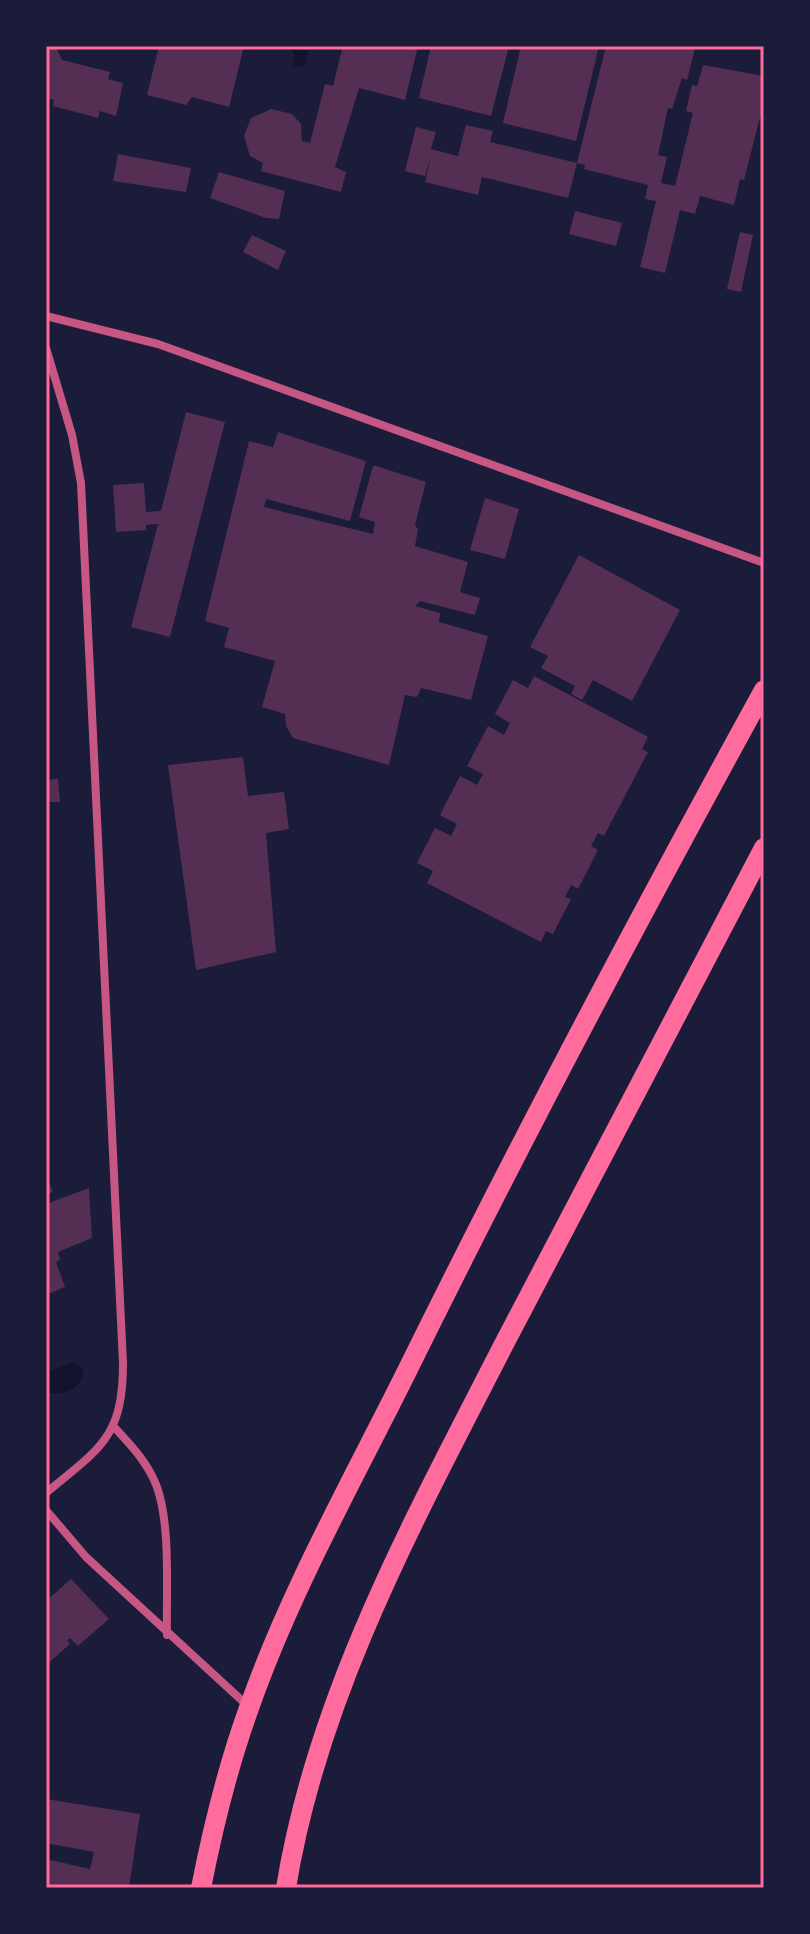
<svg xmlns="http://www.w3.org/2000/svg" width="810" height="1934" font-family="'Roboto Condensed',sans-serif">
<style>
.water{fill:#12122b}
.building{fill:#542f53}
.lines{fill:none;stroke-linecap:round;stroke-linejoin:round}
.minor{stroke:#c65784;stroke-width:8}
.primary{stroke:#ff6b9d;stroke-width:20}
.neatline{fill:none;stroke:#ff6b9d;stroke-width:3}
</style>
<rect width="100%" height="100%" fill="#1b1b3a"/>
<path class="water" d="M 309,46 L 304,67 L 293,65 L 295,56 L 292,50 L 281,47 Z
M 72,1362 L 83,1368 C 84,1390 64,1396 46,1393 L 46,1373 Z"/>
<path class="building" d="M 46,46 L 55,46 L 62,60 L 110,72 L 108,79 L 123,83 L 116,116 L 100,111 L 98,118 L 53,106 L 54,100 L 46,97 Z
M 159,46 L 244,46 L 229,107 L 192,97 L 186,105 L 147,95 Z
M 343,46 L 418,46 L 405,100 L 359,88 L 335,167 L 346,172 L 341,192 L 261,171 L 263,163 L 250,156 L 244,136 L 251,118 L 271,109 L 292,114 L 301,124 L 302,141 L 310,143 L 325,84 L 333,86 Z
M 431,46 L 509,46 L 491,116 L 419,98 Z
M 521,46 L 599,46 L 576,141 L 503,123 Z
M 606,46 L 695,48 L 687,80 L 682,78 L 672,109 L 668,108 L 658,155 L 667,157 L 661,183 L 675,186 L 693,113 L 686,111 L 692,85 L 697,86 L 703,65 L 764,76 L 764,102 L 744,180 L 740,179 L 734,205 L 700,196 L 695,214 L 680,210 L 665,273 L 640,267 L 656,201 L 645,199 L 648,185 L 584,169 L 585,165 L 577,163 L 568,198 L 482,177 L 478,195 L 425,182 L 431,154 L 425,176 L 405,171 L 416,127 L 436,132 L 431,149 L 458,156 L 466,125 L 493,131 L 490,142 L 577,163 Z
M 118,154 L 191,168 L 186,192 L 113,181 Z
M 219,172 L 285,191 L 279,219 L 266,218 L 210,198 Z
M 575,211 L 622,223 L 616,246 L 569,234 Z
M 740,232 L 753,235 L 741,292 L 727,289 Z
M 252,235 L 286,251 L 278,270 L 243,252 Z
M 186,412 L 225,422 L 170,637 L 131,627 L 158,524 L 146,525 L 146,530 L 116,532 L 113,485 L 144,483 L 146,512 L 161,511 Z
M 278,432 L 366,461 L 350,521 L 266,499 L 264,507 L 373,534 L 375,522 L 359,517 L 373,466 L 376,466 L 426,482 L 415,525 L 418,529 L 415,546 L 468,562 L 460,592 L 480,598 L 475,615 L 420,601 L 415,606 L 440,613 L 439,622 L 488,636 L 471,700 L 421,688 L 417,697 L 405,695 L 389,765 L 293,738 L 286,726 L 285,714 L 262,707 L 275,661 L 224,647 L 229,628 L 205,621 L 249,441 L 273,447 Z
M 485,498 L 519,509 L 505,559 L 470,550 Z
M 579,555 L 680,610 L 632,701 L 593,680 L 582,700 L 571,694 L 575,686 L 541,668 L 548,656 L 530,647 Z
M 534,676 L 648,737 L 642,749 L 648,752 L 604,836 L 598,833 L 591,846 L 598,850 L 578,889 L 571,885 L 565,897 L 571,899 L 553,934 L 546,931 L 541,942 L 427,883 L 433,871 L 417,863 L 435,828 L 451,836 L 457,824 L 440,815 L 460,776 L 477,785 L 483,774 L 467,766 L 488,726 L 504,735 L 510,723 L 495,714 L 513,680 L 528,688 Z
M 243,757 L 248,796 L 284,792 L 289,829 L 266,833 L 276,952 L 196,970 L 168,765 Z
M 58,779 L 60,802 L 46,802 L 46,780 Z
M 46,1175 L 53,1192 L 46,1195 Z
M 89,1188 L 92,1238 L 58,1252 L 60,1260 L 56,1262 L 65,1287 L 46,1295 L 46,1204 Z
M 71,1579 L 109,1619 L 78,1646 L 70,1638 L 67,1640 L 70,1644 L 46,1665 L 46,1601 Z
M 46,1799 L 140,1814 L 129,1888 L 46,1888 L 46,1859 L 90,1869 L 94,1852 L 46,1843 Z"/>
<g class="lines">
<path class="minor" d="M 46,316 L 158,344 L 764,563
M 46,348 L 72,435 L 81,483 L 123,1363 C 123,1438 100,1448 46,1493
M 114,1427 C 131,1445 148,1463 157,1487 C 171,1527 166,1591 167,1635
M 46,1510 L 86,1557 L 249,1707"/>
<path class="primary" d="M 201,1888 C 213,1827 228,1766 249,1708 C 290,1591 353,1480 408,1369 C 521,1140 641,914 764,690
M 286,1888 C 317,1695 415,1518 503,1346 C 589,1180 676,1014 764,848"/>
</g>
<rect width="810" height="1934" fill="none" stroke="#1b1b3a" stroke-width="96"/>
<rect x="48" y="48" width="714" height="1838" class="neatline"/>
</svg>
